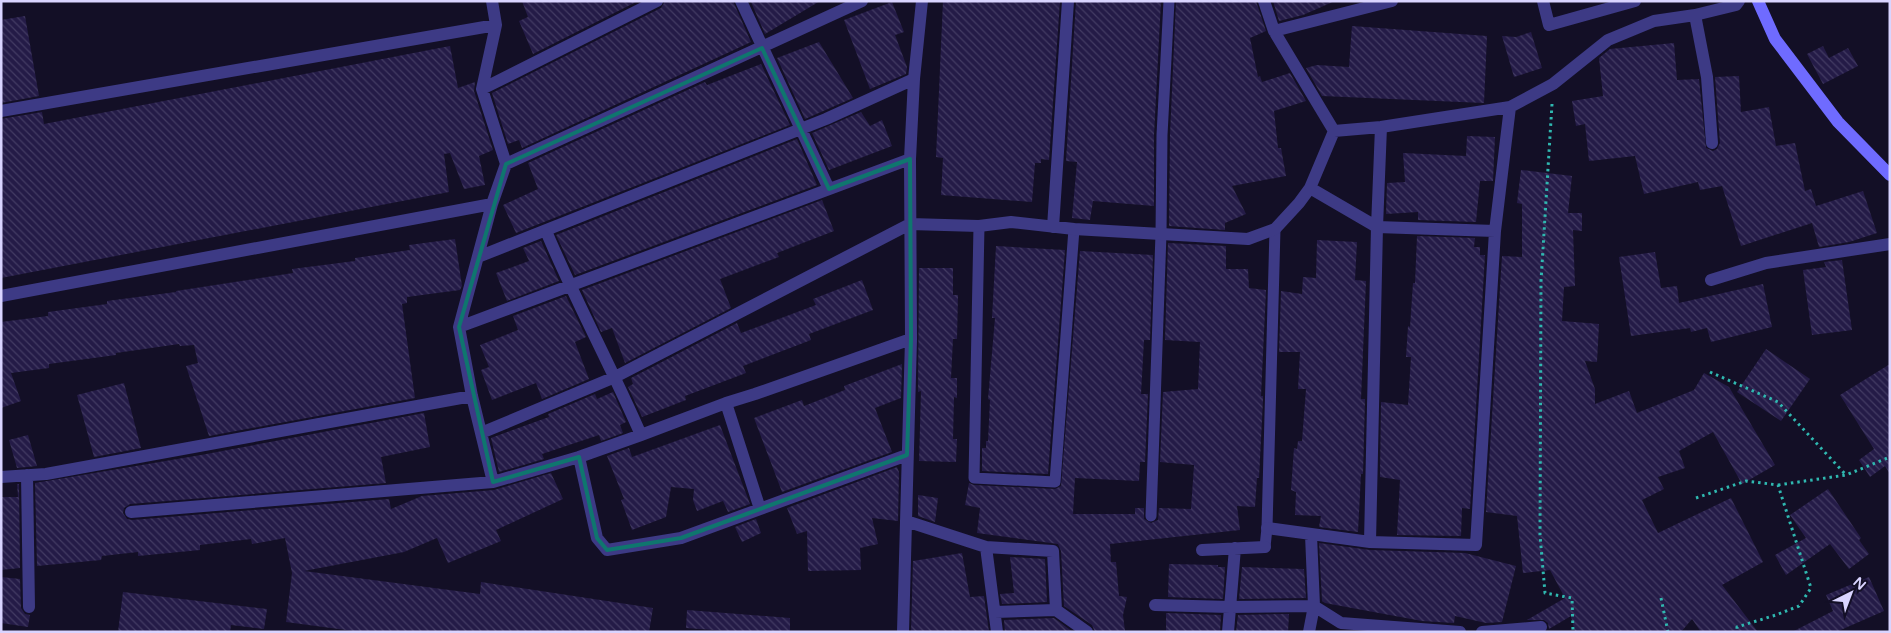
<svg xmlns="http://www.w3.org/2000/svg" width="1891" height="633" font-family="'Varela Round',sans-serif">
<style>
.building{fill:url(#building-back-hatch)}
.lines{fill:none;stroke-linecap:round;stroke-linejoin:round}
.path{stroke:#2fb8b0;stroke-width:3;stroke-dasharray:2.5 4;stroke-linecap:butt}
.lane{stroke:#3d3a85;stroke-width:11}
.street{stroke:#3d3a85;stroke-width:12}
.secondary{stroke:#6f6bff;stroke-width:12}
.marked{fill:none;stroke:#0f766e;stroke-width:4;stroke-linejoin:round}
</style>
<defs>
<pattern id="building-back-hatch" width="6" height="6" patternUnits="userSpaceOnUse" patternTransform="scale(1.25)"><rect width="6" height="6" fill="#241b47"/><path d="M-1 5l2 2M0 0l6 6M5-1l2 2" fill="none" stroke="#433b63"/></pattern>
</defs>
<rect width="100%" height="100%" fill="#130f26"/>
<path class="building" d="M 522,1 L 638,1 L 533,54 L 519,21 L 528,17 Z
M 665,1 L 733,1 L 751,42 L 522,148 L 519,140 L 508,144 L 492,93 L 661,8 Z
M 753,1 L 820,1 L 765,34 L 751,2 Z
M 943,1 L 1060,1 L 1049,160 L 1041,159 L 1041,163 L 1035,163 L 1032,202 L 941,195 L 943,158 L 936,157 Z
M 1076,1 L 1161,1 L 1154,135 L 1154,206 L 1093,201 L 1090,220 L 1072,218 L 1077,162 L 1066,161 Z
M 1176,1 L 1256,1 L 1266,31 L 1250,38 L 1258,77 L 1260,76 L 1262,82 L 1290,73 L 1306,101 L 1274,111 L 1278,148 L 1281,148 L 1286,176 L 1232,186 L 1246,214 L 1225,223 L 1225,230 L 1169,226 L 1170,135 Z
M 1273,1 L 1335,1 L 1303,15 L 1279,21 Z
M 892,2 L 904,32 L 895,35 L 907,67 L 906,74 L 870,89 L 844,20 Z
M 25,16 L 39,96 L 1,103 L 1,20 Z
M 1352,26 L 1487,36 L 1484,103 L 1322,96 L 1306,68 L 1317,65 L 1349,67 Z
M 1531,32 L 1542,68 L 1514,77 L 1502,36 L 1516,37 Z
M 819,42 L 853,98 L 805,119 L 777,58 Z
M 1674,43 L 1677,80 L 1699,79 L 1706,148 L 1713,151 L 1717,149 L 1720,143 L 1715,77 L 1739,76 L 1741,112 L 1769,107 L 1776,146 L 1795,143 L 1805,191 L 1811,189 L 1816,206 L 1863,191 L 1877,233 L 1849,242 L 1819,247 L 1812,223 L 1741,246 L 1722,186 L 1700,190 L 1698,182 L 1644,194 L 1635,156 L 1589,161 L 1585,124 L 1576,126 L 1572,101 L 1603,96 L 1599,58 L 1610,49 Z
M 450,46 L 458,88 L 475,82 L 474,91 L 493,150 L 479,156 L 485,185 L 464,189 L 450,153 L 444,154 L 449,192 L 1,278 L 1,119 L 42,112 L 44,124 Z
M 1823,46 L 1829,58 L 1848,48 L 1858,66 L 1823,84 L 1807,54 Z
M 761,64 L 790,125 L 516,233 L 503,205 L 538,189 L 528,163 L 705,82 L 707,85 Z
M 861,112 L 870,126 L 882,120 L 892,146 L 829,170 L 812,133 Z
M 1467,136 L 1495,137 L 1493,181 L 1480,181 L 1476,222 L 1418,220 L 1418,212 L 1386,214 L 1387,183 L 1405,182 L 1403,153 L 1466,156 Z
M 797,139 L 817,185 L 575,275 L 556,235 Z
M 1521,170 L 1572,176 L 1568,213 L 1582,213 L 1582,231 L 1573,230 L 1575,286 L 1564,287 L 1562,321 L 1599,324 L 1597,362 L 1585,361 L 1595,389 L 1595,404 L 1629,391 L 1637,413 L 1694,390 L 1704,373 L 1729,387 L 1775,465 L 1742,484 L 1713,432 L 1679,451 L 1685,468 L 1658,477 L 1664,489 L 1642,500 L 1658,533 L 1731,498 L 1763,562 L 1722,585 L 1758,632 L 1701,632 L 1692,619 L 1681,632 L 1575,632 L 1571,616 L 1549,629 L 1548,623 L 1544,620 L 1527,620 L 1565,598 L 1550,570 L 1523,573 L 1517,516 L 1486,512 L 1502,256 L 1522,257 L 1522,204 L 1517,203 Z
M 822,200 L 834,231 L 777,253 L 779,257 L 720,279 L 731,308 L 625,363 L 612,328 L 601,332 L 582,290 Z
M 1417,236 L 1475,238 L 1474,247 L 1480,247 L 1480,255 L 1485,255 L 1470,509 L 1462,508 L 1461,536 L 1397,535 L 1400,480 L 1380,477 L 1381,402 L 1408,405 L 1411,357 L 1406,357 L 1408,326 L 1410,327 L 1413,283 L 1415,283 Z
M 455,239 L 462,286 L 460,290 L 407,297 L 407,303 L 402,304 L 415,398 L 209,436 L 186,366 L 198,363 L 194,345 L 180,346 L 179,344 L 116,353 L 116,355 L 49,364 L 49,368 L 11,373 L 21,401 L 1,408 L 1,322 L 48,316 L 48,312 L 107,304 L 107,301 L 176,292 L 176,291 L 293,273 L 292,269 L 355,261 L 355,258 L 410,250 L 409,245 Z
M 1317,240 L 1357,242 L 1355,280 L 1366,281 L 1361,399 L 1365,399 L 1363,474 L 1361,474 L 1358,532 L 1319,527 L 1321,516 L 1295,515 L 1296,492 L 1291,490 L 1294,448 L 1297,449 L 1298,441 L 1302,441 L 1306,389 L 1298,389 L 1300,352 L 1279,352 L 1281,291 L 1302,294 L 1303,277 L 1316,278 Z
M 541,241 L 559,281 L 507,301 L 496,273 L 529,261 L 523,248 Z
M 1168,243 L 1226,246 L 1226,269 L 1248,269 L 1249,288 L 1266,290 L 1261,396 L 1263,396 L 1263,400 L 1259,478 L 1257,478 L 1255,507 L 1237,506 L 1240,530 L 1110,544 L 1111,562 L 1116,562 L 1119,596 L 1127,597 L 1123,615 L 1125,631 L 1095,632 L 1092,625 L 1064,606 L 1061,551 L 1058,544 L 977,533 L 980,508 L 965,505 L 969,483 L 974,485 L 1055,489 L 1061,486 L 1080,251 L 1153,255 L 1150,340 L 1144,340 L 1141,394 L 1148,394 L 1145,462 L 1140,462 L 1139,481 L 1075,478 L 1073,514 L 1135,514 L 1135,508 L 1144,508 L 1144,519 L 1151,523 L 1158,520 L 1159,508 L 1191,509 L 1194,465 L 1160,462 L 1163,392 L 1198,389 L 1200,342 L 1165,340 Z
M 996,246 L 1065,250 L 1048,474 L 982,471 L 982,448 L 986,448 L 986,441 L 988,441 L 990,400 L 988,399 L 995,318 L 992,318 Z
M 1655,252 L 1661,288 L 1677,286 L 1679,303 L 1763,284 L 1772,327 L 1711,342 L 1707,328 L 1691,332 L 1690,328 L 1631,336 L 1619,257 Z
M 1842,260 L 1852,330 L 1812,335 L 1803,270 L 1826,267 L 1824,262 Z
M 919,268 L 953,268 L 953,295 L 958,295 L 957,339 L 953,339 L 951,378 L 957,378 L 957,398 L 954,397 L 953,439 L 957,439 L 956,462 L 919,461 L 921,391 L 918,392 Z
M 862,280 L 873,310 L 809,334 L 811,340 L 743,366 L 746,373 L 685,396 L 686,400 L 642,417 L 628,387 L 633,384 L 631,378 L 737,323 L 741,333 L 816,305 L 813,299 Z
M 566,296 L 586,337 L 575,342 L 589,379 L 542,399 L 536,383 L 492,400 L 481,370 L 489,367 L 480,345 L 518,330 L 513,316 Z
M 1766,349 L 1810,379 L 1781,421 L 1737,392 Z
M 902,364 L 901,398 L 875,408 L 892,452 L 782,492 L 754,418 L 802,400 L 804,406 L 845,390 L 844,386 Z
M 1890,364 L 1890,474 L 1885,466 L 1870,477 L 1859,460 L 1874,449 L 1840,395 Z
M 124,383 L 141,448 L 94,457 L 77,395 Z
M 613,392 L 626,422 L 620,425 L 623,433 L 601,441 L 599,435 L 542,454 L 544,459 L 499,472 L 491,438 L 549,417 L 548,414 L 595,394 L 597,399 Z
M 424,413 L 430,447 L 381,457 L 386,483 L 130,504 L 124,508 L 123,513 L 127,519 L 132,520 L 389,499 L 391,509 L 422,496 L 494,490 L 551,473 L 563,499 L 496,530 L 501,541 L 448,563 L 437,538 L 404,552 L 304,571 L 480,594 L 481,582 L 653,608 L 649,632 L 361,632 L 286,622 L 292,573 L 285,538 L 252,544 L 251,539 L 200,545 L 200,550 L 138,556 L 138,552 L 102,556 L 101,560 L 37,566 L 35,483 L 201,455 Z
M 720,425 L 750,504 L 728,512 L 723,501 L 697,511 L 693,500 L 694,489 L 671,487 L 666,517 L 632,530 L 621,500 L 624,499 L 607,456 L 629,448 L 632,457 Z
M 28,435 L 37,466 L 17,468 L 9,440 Z
M 897,467 L 899,472 L 898,521 L 872,518 L 878,544 L 860,548 L 861,570 L 808,571 L 807,531 L 797,534 L 787,508 Z
M 17,484 L 19,484 L 20,568 L 1,570 L 1,497 L 18,497 Z
M 1828,489 L 1861,538 L 1859,540 L 1869,554 L 1849,569 L 1830,544 L 1786,575 L 1775,555 L 1806,538 L 1790,515 Z
M 918,495 L 938,498 L 935,522 L 918,516 Z
M 756,519 L 761,533 L 742,542 L 735,527 Z
M 1319,543 L 1370,550 L 1465,553 L 1516,566 L 1502,622 L 1486,623 L 1455,616 L 1454,623 L 1422,621 L 1325,603 L 1322,601 Z
M 962,553 L 970,597 L 984,596 L 989,632 L 911,632 L 913,561 Z
M 1010,557 L 1045,559 L 1047,602 L 1002,604 L 1000,594 L 1014,593 Z
M 1169,564 L 1218,565 L 1218,567 L 1225,567 L 1223,599 L 1168,597 Z
M 1242,567 L 1304,569 L 1306,598 L 1239,599 Z
M 1,577 L 20,579 L 21,608 L 25,614 L 30,615 L 28,627 L 1,623 Z
M 1869,577 L 1884,611 L 1836,632 L 1792,632 L 1833,611 L 1826,595 Z
M 123,592 L 267,609 L 264,629 L 231,625 L 230,632 L 118,632 Z
M 687,610 L 790,618 L 790,632 L 741,632 L 686,628 Z
M 1166,613 L 1221,615 L 1220,632 L 1166,632 Z
M 1289,614 L 1288,632 L 1236,632 L 1238,615 Z
M 1054,618 L 1073,632 L 1005,632 L 1004,620 Z"/>
<g class="lines">
<path class="path" d="M 1552,104 L 1541,281 L 1540,535 L 1545,593 L 1572,598 L 1573,632
M 1710,372 L 1778,402 L 1846,475
M 1778,485 L 1846,475 L 1890,457
M 1696,498 L 1746,481 L 1778,485 L 1811,588 L 1799,606 L 1776,615 L 1737,627 L 1737,632
M 1661,598 L 1668,632"/>
<path class="lane" d="M 979,226 L 974,478 L 1055,482 L 1074,229
M 1151,516 L 1161,234 L 1162,135 L 1169,1
M 1265,547 L 1267,528 L 1275,229"/>
<path class="street" d="M 741,1 L 829,189
M 1543,1 L 1549,25 L 1635,1
M 1695,15 L 1707,77 L 1712,143
M 1274,31 L 1392,1
M 482,89 L 657,1
M 1,111 L 496,25
M 1334,131 L 1381,127 L 1510,107 L 1553,84 L 1608,40 L 1654,21 L 1695,15 L 1736,5 L 1739,1
M 506,164 L 862,1
M 1310,188 L 1377,227 L 1495,231
M 1053,227 L 1068,1
M 546,231 C 575,300 611,366 641,435
M 478,257 L 826,119 L 914,79
M 1711,280 L 1766,263 L 1890,244
M 1,296 L 492,204
M 459,327 L 910,159
M 726,403 L 760,509
M 481,433 L 615,377 L 910,224 L 979,226 L 1011,222 L 1074,229 L 1248,239 L 1275,229 L 1299,203 L 1310,188 L 1334,131 L 1274,31 L 1264,1
M 579,457 L 597,538 L 607,550 L 681,538 L 907,455
M 27,475 L 29,607
M 1,477 L 46,474 L 472,396
M 493,482 L 579,457 L 641,435 L 726,403 L 755,394 L 911,339
M 131,512 L 493,482 L 472,396 L 459,327 L 492,204 L 506,164 L 482,89 L 496,25 L 492,1
M 906,521 L 986,547 L 1053,551 L 1056,610
M 1267,528 L 1370,542 L 1377,227 L 1381,127
M 1370,542 L 1476,545 L 1495,231 L 1510,107
M 986,547 L 997,632
M 1202,550 L 1265,547
M 1155,605 L 1230,607 L 1314,606 L 1341,623 L 1460,632
M 995,612 L 1056,610 L 1087,632
M 903,632 L 911,339 L 910,159 L 914,79 L 922,1
M 1228,632 L 1235,548
M 1309,632 L 1314,606 L 1311,535
M 1482,632 L 1541,627"/>
<path class="secondary" d="M 1758,1 L 1775,39 L 1838,122 L 1890,175"/>
</g>
<path class="marked" d="M 762,48 L 829,189 L 910,159 L 911,339 L 907,455 L 681,538 L 607,550 L 597,538 L 579,457 L 493,482 L 459,327 L 506,164 Z"/>
<rect width="1891" height="633" fill="none" stroke="#d9d4ff" stroke-width="5"/>
<g transform="translate(1851 593) rotate(42)" stroke="#130f26" stroke-width="4" paint-order="stroke">
<path d="M0-4L9 19L0 12L-9 19Z" fill="#d9d4ff"/>
<text y="-8" font-size="14" font-weight="bold" text-anchor="middle" fill="#d9d4ff">N</text>
</g>
</svg>
